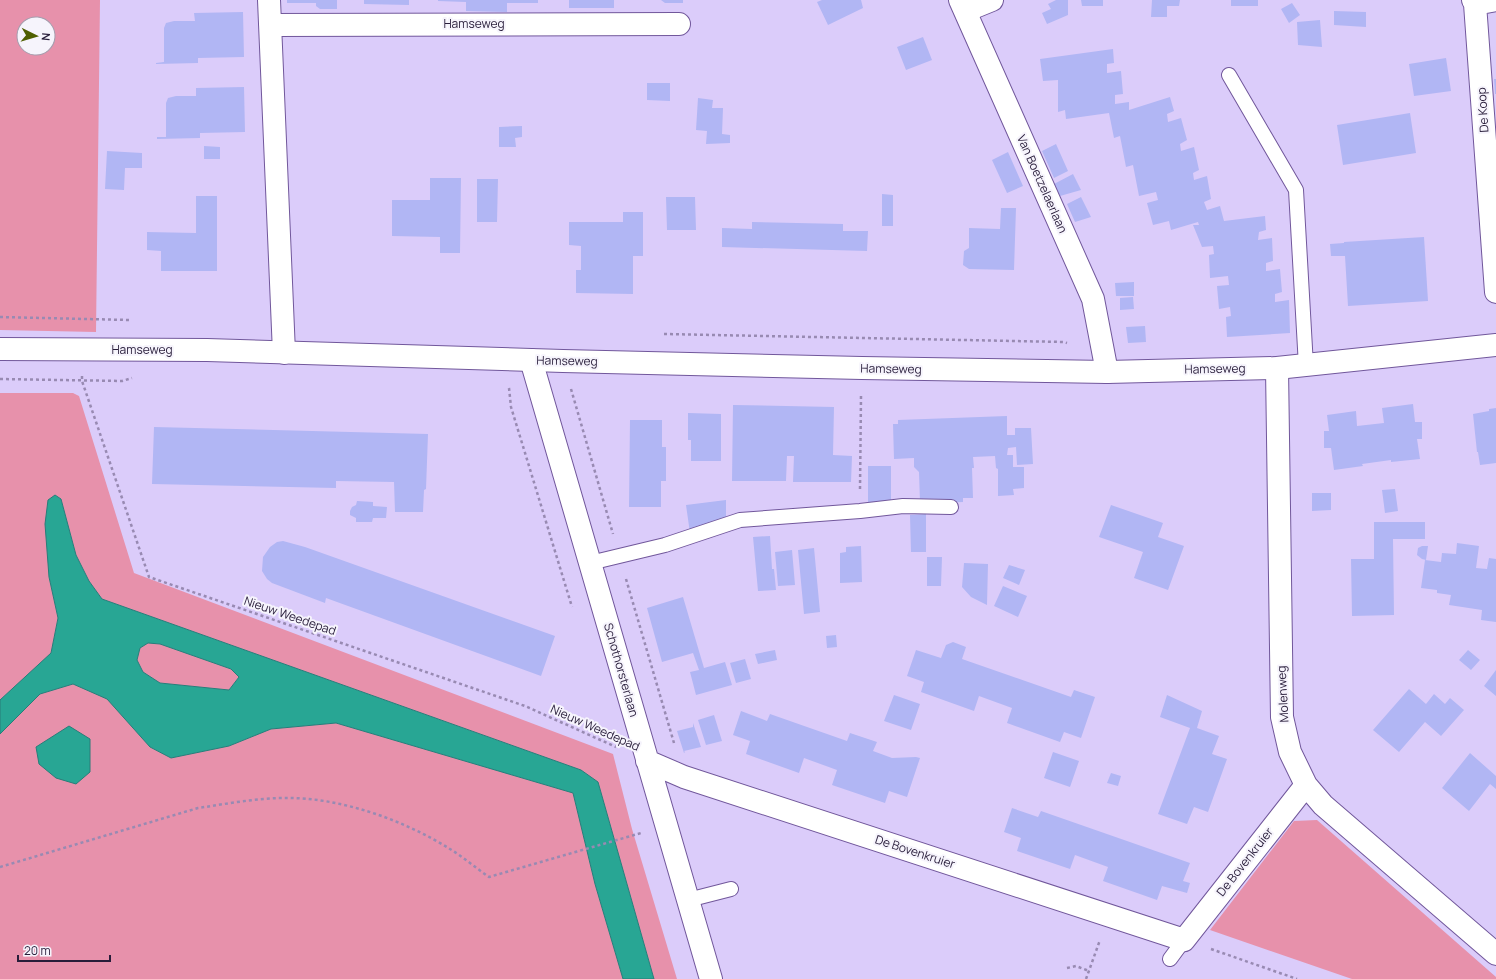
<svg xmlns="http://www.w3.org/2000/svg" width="1496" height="979" font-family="Manrope,sans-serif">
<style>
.green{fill:#e791ab;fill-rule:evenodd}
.water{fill:#28a694;stroke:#287d79;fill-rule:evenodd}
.building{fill:#b1b6f4}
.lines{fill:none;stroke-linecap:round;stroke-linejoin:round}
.lane-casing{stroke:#71579b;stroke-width:16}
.street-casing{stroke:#71579b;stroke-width:24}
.secondary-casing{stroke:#71579b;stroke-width:24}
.path{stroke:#988ab2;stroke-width:2.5;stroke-dasharray:3 3;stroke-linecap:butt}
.lane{stroke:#fff;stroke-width:14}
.street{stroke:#fff;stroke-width:22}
.secondary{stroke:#fff;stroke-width:22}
.labels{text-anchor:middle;stroke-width:4;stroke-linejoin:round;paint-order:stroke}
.street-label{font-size:12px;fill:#281d3a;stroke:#f6f4fc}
</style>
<rect width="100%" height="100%" fill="#dbccfa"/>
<path class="green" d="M 0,0 L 100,0 L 96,332 L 0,330 ZM 24,24 L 48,24 L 48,48 L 24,48 Z
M 0,393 L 73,393 L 79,396 L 134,573 L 613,754 L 632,829 L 677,979 L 654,979 L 598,782 L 581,770 L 102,599 L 89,581 L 76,555 L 61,499 L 55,495 L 49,577 L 58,618 L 51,654 L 0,700 Z
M 148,643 L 160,644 L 231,669 L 239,677 L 229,690 L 160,683 L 143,672 L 137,660 L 140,648 Z
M 73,684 L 107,698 L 150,747 L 171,758 L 229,746 L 271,729 L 336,723 L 573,793 L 595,884 L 623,979 L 0,979 L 0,734 L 40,694 Z
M 1317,820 L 1496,977 L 1496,979 L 1352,979 L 1210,930 L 1294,821 Z"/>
<path class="water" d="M 55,495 L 61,499 L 76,555 L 89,581 L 102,599 L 581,770 L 598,782 L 654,979 L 623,979 L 595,884 L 573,793 L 336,723 L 271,729 L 229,746 L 171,758 L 150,747 L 107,699 L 73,684 L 40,694 L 0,734 L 0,700 L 51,653 L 58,618 L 49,577 L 45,524 L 48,500 ZM 148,643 L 160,644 L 231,669 L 239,677 L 229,690 L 160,683 L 143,672 L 137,660 L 140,648 Z
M 69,726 L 90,739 L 90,772 L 76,784 L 56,778 L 39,764 L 36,747 Z"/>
<path class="building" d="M 287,0 L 337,0 L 337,9 L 320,9 L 316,6 L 316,3 L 287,3 Z
M 364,0 L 409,0 L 409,5 L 364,4 Z
M 438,0 L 538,0 L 538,3 L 507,3 L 507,12 L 466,11 L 466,2 L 438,1 Z
M 569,0 L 614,0 L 614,8 L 569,8 Z
M 661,0 L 683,0 L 683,3 L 665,3 Z
M 822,0 L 861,0 L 863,8 L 828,25 L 817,2 Z
M 1056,0 L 1068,0 L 1068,15 L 1047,24 L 1042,13 L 1051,9 L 1048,4 Z
M 1081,0 L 1103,0 L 1103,6 L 1082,6 Z
M 1152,0 L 1180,0 L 1179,6 L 1167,6 L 1167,17 L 1151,17 Z
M 1231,0 L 1258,0 L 1258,6 L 1231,6 Z
M 1292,3 L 1300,15 L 1289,23 L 1281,9 Z
M 1334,11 L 1366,12 L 1366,27 L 1334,25 Z
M 243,12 L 244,57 L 198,58 L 198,63 L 156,64 L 156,63 L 164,62 L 164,28 L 166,23 L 174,21 L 195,21 L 194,13 Z
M 1320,20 L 1322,47 L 1298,45 L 1297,22 Z
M 923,37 L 932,60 L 906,70 L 897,47 Z
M 1113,49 L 1114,63 L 1107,64 L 1107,73 L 1121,71 L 1123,94 L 1115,95 L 1115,104 L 1129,102 L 1129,110 L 1170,97 L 1174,111 L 1167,114 L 1168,122 L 1181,118 L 1187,140 L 1180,144 L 1181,151 L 1194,147 L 1199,170 L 1193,173 L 1194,180 L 1207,176 L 1211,199 L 1204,202 L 1207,210 L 1220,206 L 1224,221 L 1265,216 L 1266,230 L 1259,232 L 1258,240 L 1272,238 L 1273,261 L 1266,263 L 1266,271 L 1280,269 L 1282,292 L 1275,294 L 1275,302 L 1289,300 L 1290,333 L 1227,337 L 1226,317 L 1231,316 L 1230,307 L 1219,309 L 1217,286 L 1229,285 L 1228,276 L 1210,278 L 1209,255 L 1214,254 L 1213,246 L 1202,247 L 1193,225 L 1199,225 L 1198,222 L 1171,230 L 1169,221 L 1153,225 L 1147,203 L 1158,200 L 1156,192 L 1139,196 L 1133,165 L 1126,167 L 1120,136 L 1114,138 L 1109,113 L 1066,119 L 1065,110 L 1058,112 L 1058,80 L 1043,81 L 1040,59 Z
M 1446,58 L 1451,91 L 1414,96 L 1409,64 Z
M 1494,79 L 1496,79 L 1496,94 L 1495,94 Z
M 647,83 L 670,83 L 670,101 L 647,100 Z
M 244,87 L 245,132 L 200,133 L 200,138 L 157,139 L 157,137 L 166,137 L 166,103 L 168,98 L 176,96 L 196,96 L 196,88 Z
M 698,98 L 713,100 L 712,108 L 723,108 L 722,134 L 730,135 L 730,143 L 706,144 L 707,131 L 696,130 Z
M 1410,113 L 1416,153 L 1343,165 L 1337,125 Z
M 522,126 L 522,137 L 515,138 L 516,147 L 499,147 L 499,127 Z
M 1056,144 L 1068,171 L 1054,178 L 1042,151 Z
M 204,146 L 220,147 L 220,159 L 204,159 Z
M 107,151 L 142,153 L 142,168 L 125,168 L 124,190 L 105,189 Z
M 1008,152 L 1023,186 L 1007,193 L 992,160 Z
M 1073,174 L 1081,190 L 1060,196 L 1054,184 Z
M 430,178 L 461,178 L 460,253 L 440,253 L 440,237 L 392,236 L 392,200 L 430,200 Z
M 477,179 L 498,179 L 497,222 L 477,222 Z
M 882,194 L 893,195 L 893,226 L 882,226 Z
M 196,196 L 217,196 L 217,271 L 161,271 L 161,251 L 147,250 L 147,232 L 196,233 Z
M 666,197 L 695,197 L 696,230 L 667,230 Z
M 1081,197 L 1091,217 L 1075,222 L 1067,204 Z
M 1001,208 L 1016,208 L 1014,270 L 969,269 L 963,265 L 964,251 L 969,248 L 969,228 L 1000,229 Z
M 623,212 L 643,212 L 643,256 L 633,256 L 633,294 L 576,293 L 576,270 L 581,270 L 581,246 L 569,245 L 569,222 L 623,222 Z
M 752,222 L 843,224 L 843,231 L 868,231 L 867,251 L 722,247 L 722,228 L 752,229 Z
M 1424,237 L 1428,301 L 1348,306 L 1345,256 L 1331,256 L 1330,244 L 1344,243 L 1344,242 Z
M 1134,282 L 1134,296 L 1116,296 L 1115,283 Z
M 1133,297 L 1134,309 L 1120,310 L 1120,298 Z
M 1145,326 L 1146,342 L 1128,343 L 1126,327 Z
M 1413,404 L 1415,422 L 1422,422 L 1422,439 L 1417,439 L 1420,459 L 1391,462 L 1391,460 L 1362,464 L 1363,466 L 1334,470 L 1331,448 L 1324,448 L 1324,431 L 1329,431 L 1327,415 L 1356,411 L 1357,426 L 1384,423 L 1382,408 Z
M 733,405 L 834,407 L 833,455 L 852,456 L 851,482 L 793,482 L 794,456 L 787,456 L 786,481 L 732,481 Z
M 1496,408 L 1496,463 L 1480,465 L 1478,452 L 1477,452 L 1473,414 L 1489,411 L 1489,409 Z
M 688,413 L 721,414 L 721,461 L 691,461 L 691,440 L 688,440 Z
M 1007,416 L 1007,435 L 1015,435 L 1015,428 L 1031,428 L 1033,464 L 1017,465 L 1016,447 L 1008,448 L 1007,455 L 1013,455 L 1013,467 L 1024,467 L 1024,488 L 1013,489 L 1014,495 L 998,496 L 998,469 L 996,468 L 995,456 L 973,457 L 974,468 L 972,468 L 973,498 L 963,498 L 963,502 L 940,503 L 920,502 L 919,472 L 914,467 L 914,458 L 894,459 L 893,424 L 898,424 L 898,420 Z
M 630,420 L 662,420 L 662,447 L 666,447 L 666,481 L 661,481 L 661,507 L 629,507 Z
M 154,427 L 428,434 L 426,489 L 424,490 L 423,512 L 395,512 L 394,482 L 336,481 L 336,488 L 152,484 Z
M 868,466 L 891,466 L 891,503 L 868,503 Z
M 1395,489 L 1398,511 L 1385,513 L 1382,490 Z
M 1312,493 L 1331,493 L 1331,510 L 1312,511 Z
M 726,500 L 726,518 L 690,533 L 686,505 Z
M 357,501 L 373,502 L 373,506 L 387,507 L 386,518 L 373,518 L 372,522 L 356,522 L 356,518 L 350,515 L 350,511 L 352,507 L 356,505 Z
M 1111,505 L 1163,523 L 1158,537 L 1184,546 L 1168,590 L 1134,578 L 1143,552 L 1099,537 Z
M 926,514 L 926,552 L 911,552 L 910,515 Z
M 1374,522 L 1425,522 L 1425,539 L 1393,539 L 1394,615 L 1352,616 L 1351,559 L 1374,559 Z
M 770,536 L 772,569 L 774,569 L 776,590 L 758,591 L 753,537 Z
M 283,541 L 305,547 L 555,636 L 541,676 L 326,598 L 325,603 L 272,583 L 267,579 L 262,571 L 263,557 L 270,547 L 277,542 Z
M 1457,543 L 1479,546 L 1476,568 L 1487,569 L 1489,558 L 1496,559 L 1496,622 L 1481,620 L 1482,610 L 1449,605 L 1451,595 L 1437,593 L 1437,590 L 1421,588 L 1425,560 L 1441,562 L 1442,553 L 1456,554 Z
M 861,546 L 862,582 L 840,583 L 840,553 L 846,552 L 846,547 Z
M 1422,546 L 1428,546 L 1426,560 L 1422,559 L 1417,555 L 1418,548 Z
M 814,548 L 820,612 L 804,614 L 798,550 Z
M 792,550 L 795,585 L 778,586 L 775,552 Z
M 927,557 L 942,557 L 941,586 L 927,586 Z
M 964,563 L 988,564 L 987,605 L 971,597 L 962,587 Z
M 1009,565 L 1025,570 L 1019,585 L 1003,578 Z
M 1003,586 L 1027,596 L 1018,617 L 994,606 Z
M 683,597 L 704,668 L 725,662 L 732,685 L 696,695 L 690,672 L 699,670 L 693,653 L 662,662 L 647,608 Z
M 836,635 L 837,647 L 827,648 L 826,636 Z
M 953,642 L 966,647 L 962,659 L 1071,697 L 1074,690 L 1095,697 L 1081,738 L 1064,732 L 1060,742 L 1007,723 L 1012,708 L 979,696 L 974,711 L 921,692 L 924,682 L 907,676 L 916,650 L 941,658 L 946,645 Z
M 775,650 L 777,660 L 758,664 L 755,654 Z
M 1468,650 L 1480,660 L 1471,670 L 1459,660 Z
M 745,659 L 751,679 L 736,683 L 730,663 Z
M 1496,670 L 1496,696 L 1484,686 Z
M 1409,689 L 1426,704 L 1434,694 L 1445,704 L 1450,698 L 1464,710 L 1441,736 L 1425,722 L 1399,752 L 1373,730 Z
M 894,695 L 920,704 L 911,730 L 884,721 Z
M 1167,695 L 1202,711 L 1197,728 L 1219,736 L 1212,754 L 1227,759 L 1208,812 L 1194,807 L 1187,824 L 1158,814 L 1190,728 L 1160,717 Z
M 741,711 L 767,721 L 770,714 L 847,741 L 850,733 L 877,742 L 873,751 L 892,758 L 916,757 L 920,758 L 907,797 L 889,791 L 885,803 L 832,785 L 837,770 L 804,758 L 799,773 L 746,754 L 750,741 L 733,735 Z
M 714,715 L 722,741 L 706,745 L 698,720 Z
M 693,723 L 701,747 L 684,751 L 685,752 L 684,753 L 677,731 L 693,727 Z
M 1053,752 L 1079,761 L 1070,787 L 1044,778 Z
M 1470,753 L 1496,776 L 1496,789 L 1490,784 L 1469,811 L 1442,788 Z
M 1111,773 L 1121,776 L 1118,786 L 1107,783 Z
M 1012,808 L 1038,817 L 1041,811 L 1190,863 L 1183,881 L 1190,883 L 1187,893 L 1162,886 L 1157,900 L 1103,881 L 1108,867 L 1075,855 L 1070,869 L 1017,851 L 1021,838 L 1004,832 Z"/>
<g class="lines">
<defs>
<path id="lane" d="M 1229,75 L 1296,190 L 1306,366
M 590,563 L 665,545 L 740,520 L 860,511 L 903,506 L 951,507
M 688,900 L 731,889
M 1170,959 L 1184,940"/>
<path id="street" d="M 269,0 L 284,353
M 960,0 L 1093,299 L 1107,372
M 1473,0 L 1475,4 L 1496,292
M 1475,4 L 1496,0
M 965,11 L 992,0
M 270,25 L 679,24
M 531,360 L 711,979
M 1277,368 L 1282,717 L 1290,752 L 1306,785 L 1323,805 L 1496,954
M 647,761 L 684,777 L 1184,940 L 1306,785"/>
<path id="secondary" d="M 0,349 L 207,350 L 563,361 L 862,368 L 1107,372 L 1277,368 L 1496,345"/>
</defs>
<use href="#lane" class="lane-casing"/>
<use href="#street" class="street-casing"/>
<use href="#secondary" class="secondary-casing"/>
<path class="path" d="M 0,317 L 129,320
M 664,334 L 1064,342 L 1067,343
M 82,376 L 82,381 L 149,577 L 525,706 L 616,747
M 0,379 L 122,381 L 132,378
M 509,388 L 511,407 L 572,607
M 571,389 L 613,534
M 860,489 L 861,396
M 626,579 L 674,743
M 0,867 L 198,808 C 226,804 256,798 285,798 C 339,797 404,820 450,849 C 463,857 476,868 489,877 L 641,833
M 1211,949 L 1297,979
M 1067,968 L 1076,966 L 1089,971
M 1086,979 L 1100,940"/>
<use href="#lane" class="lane"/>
<use href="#street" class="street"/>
<use href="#secondary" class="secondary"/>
</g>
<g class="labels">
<g class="street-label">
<text x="474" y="28">Hamseweg</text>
<text transform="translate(1483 110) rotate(-94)" y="4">De Koop</text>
<text transform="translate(1042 184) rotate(66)" y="4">Van Boetzelaerlaan</text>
<text x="142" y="354">Hamseweg</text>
<text transform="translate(567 361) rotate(1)" y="4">Hamseweg</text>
<text transform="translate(891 369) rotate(1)" y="4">Hamseweg</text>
<text transform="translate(1215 369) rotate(-1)" y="4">Hamseweg</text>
<text transform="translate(290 616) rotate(19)" y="4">Nieuw Weedepad</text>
<text transform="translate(621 670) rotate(74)" y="4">Schothorsterlaan</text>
<text transform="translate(1283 694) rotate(-93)" y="4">Molenweg</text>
<text transform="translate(595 728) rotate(24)" y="4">Nieuw Weedepad</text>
<text transform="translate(915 852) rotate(18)" y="4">De Bovenkruier</text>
<text transform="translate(1245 862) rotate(-52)" y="4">De Bovenkruier</text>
</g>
</g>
<g transform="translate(36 36) rotate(95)"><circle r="19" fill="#f6f4fc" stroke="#a49eae"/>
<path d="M0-3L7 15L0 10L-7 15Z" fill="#4f5f01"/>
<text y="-6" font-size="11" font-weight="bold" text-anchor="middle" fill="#281d3a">N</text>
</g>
<path d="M18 955v6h92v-6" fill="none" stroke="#281d3a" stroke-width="2"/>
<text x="24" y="955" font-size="12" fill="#281d3a" stroke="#f6f4fc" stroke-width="3" paint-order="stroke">20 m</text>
</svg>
